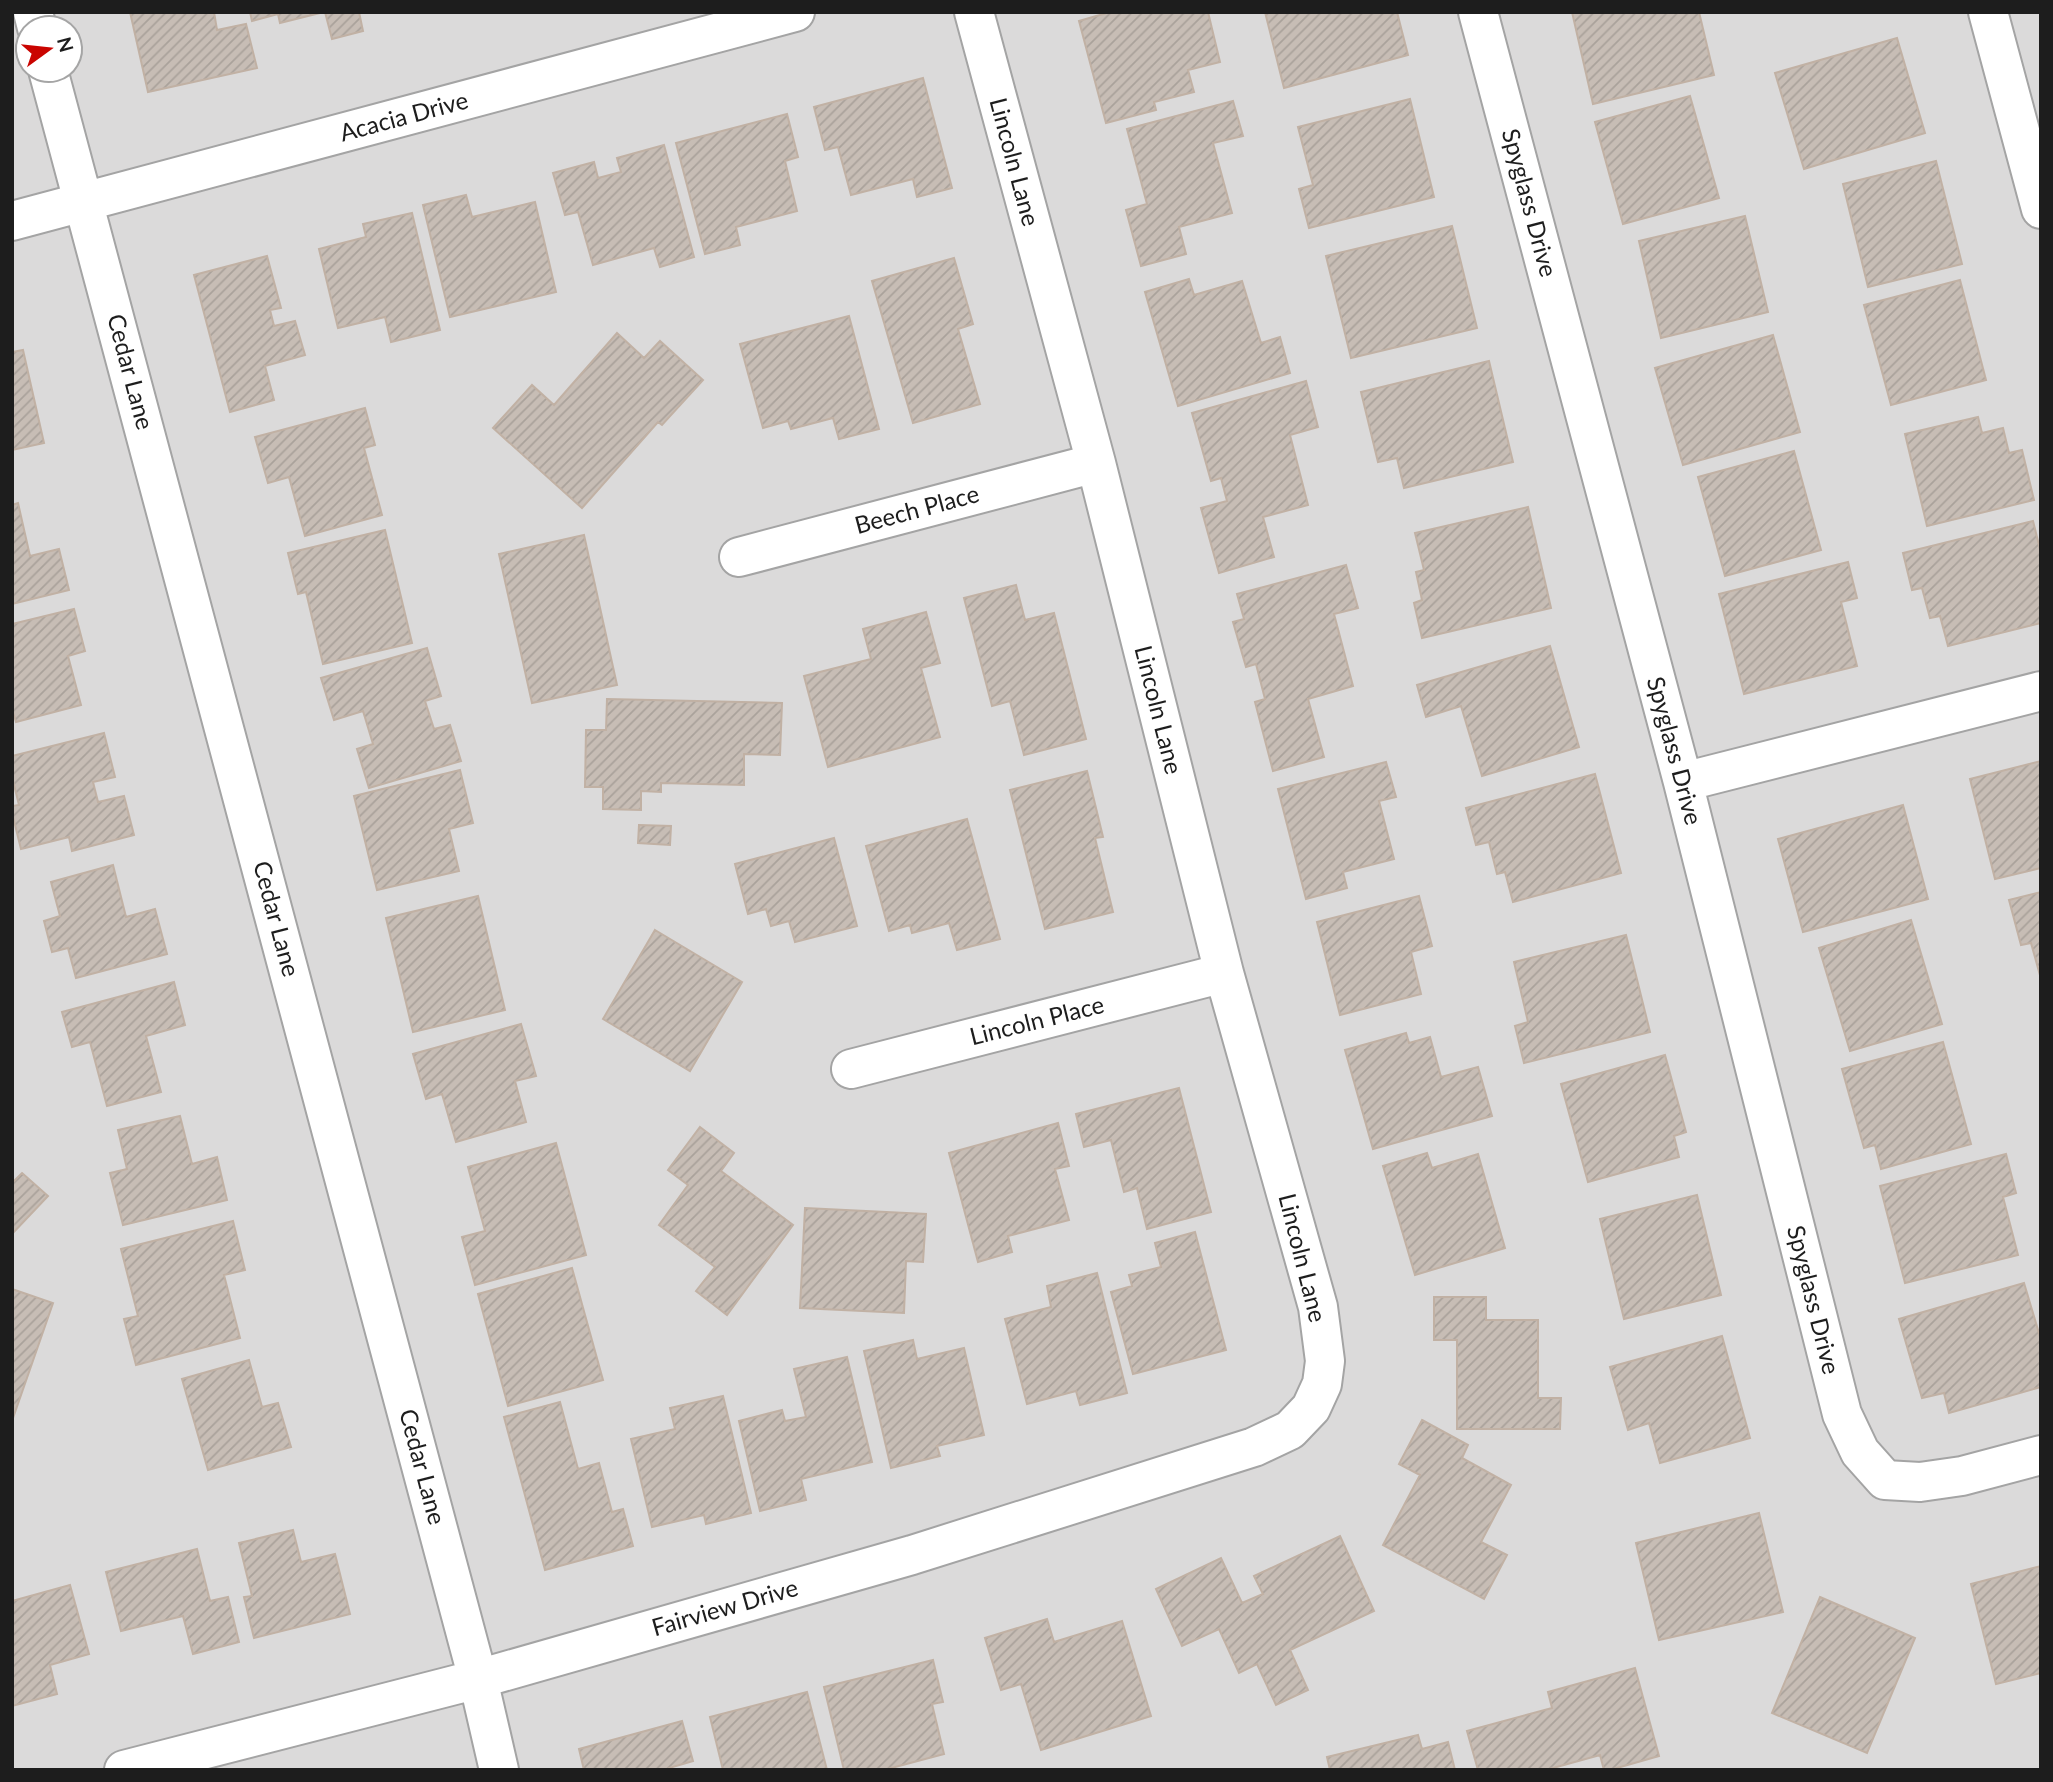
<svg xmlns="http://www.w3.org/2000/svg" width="2053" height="1782" font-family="Lato,sans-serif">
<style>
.residential{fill:#dbdada;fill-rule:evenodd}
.building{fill:url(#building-hatch);stroke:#c1b1a4;stroke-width:2}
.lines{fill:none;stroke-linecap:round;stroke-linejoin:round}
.street-casing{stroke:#a4a4a4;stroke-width:42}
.street{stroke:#fff;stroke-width:38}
.labels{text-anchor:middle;stroke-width:6;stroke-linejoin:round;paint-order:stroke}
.street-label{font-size:24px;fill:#1d1d1d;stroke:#fff}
</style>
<defs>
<pattern id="building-hatch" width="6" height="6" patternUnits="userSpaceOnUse" patternTransform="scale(1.75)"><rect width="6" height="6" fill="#c7bdb5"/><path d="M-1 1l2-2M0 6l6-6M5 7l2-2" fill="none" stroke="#aaa29b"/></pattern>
</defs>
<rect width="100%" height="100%" fill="#efebe2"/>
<path class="residential" d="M 12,12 L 2041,12 L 2041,1770 L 12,1770 ZM 28,28 L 70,28 L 70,70 L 28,70 Z"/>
<path class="building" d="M 130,12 L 214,12 L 217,30 L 246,24 L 257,68 L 148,92 Z
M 250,12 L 324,12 L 280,23 L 278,14 L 252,21 Z
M 325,12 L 359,12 L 363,31 L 332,39 Z
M 1110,12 L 1208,12 L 1220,62 L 1188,70 L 1194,92 L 1154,102 L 1156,110 L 1106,123 L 1079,21 Z
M 1265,12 L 1397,12 L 1408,55 L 1284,88 Z
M 1572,12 L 1699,12 L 1714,75 L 1593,104 Z
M 1897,38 L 1925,133 L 1804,169 L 1775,73 Z
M 923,78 L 952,188 L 917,197 L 913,179 L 851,195 L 838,147 L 825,150 L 814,107 Z
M 1690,96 L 1719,198 L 1623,224 L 1595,122 Z
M 1410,99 L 1434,197 L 1309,228 L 1299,189 L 1313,185 L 1298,127 Z
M 1233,101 L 1243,136 L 1213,143 L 1232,213 L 1179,227 L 1186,254 L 1141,266 L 1126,210 L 1147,204 L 1127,129 Z
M 787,114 L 798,157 L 785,161 L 797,211 L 736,227 L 740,245 L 705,254 L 676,143 Z
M 664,145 L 694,257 L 660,267 L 654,248 L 593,265 L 578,212 L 565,215 L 553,173 L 594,162 L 598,178 L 621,172 L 617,158 Z
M 1936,161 L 1962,264 L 1868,287 L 1843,184 Z
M 466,195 L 472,217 L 535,202 L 556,292 L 450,317 L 423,205 Z
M 412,213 L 440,330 L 391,342 L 385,317 L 338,328 L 319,249 L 366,237 L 363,224 Z
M 1745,216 L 1768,312 L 1661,338 L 1639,241 Z
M 1452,226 L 1477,328 L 1351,358 L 1326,256 Z
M 267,256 L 281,308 L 270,310 L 274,326 L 295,321 L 305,355 L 265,366 L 274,400 L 230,412 L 194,275 Z
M 954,258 L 973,324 L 958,329 L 980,404 L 913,423 L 872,281 Z
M 1189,279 L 1194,295 L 1242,281 L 1261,343 L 1280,337 L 1290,373 L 1178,406 L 1145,292 Z
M 1960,280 L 1986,380 L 1891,405 L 1864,305 Z
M 849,316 L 879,429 L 839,439 L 833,418 L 791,429 L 788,421 L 763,428 L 740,344 Z
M 617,333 L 644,358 L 660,341 L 703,380 L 662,425 L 658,422 L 582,508 L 493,428 L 532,385 L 554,405 Z
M 1773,335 L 1800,432 L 1683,465 L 1655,368 Z
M 23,350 L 44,443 L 12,450 L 12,352 Z
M 1489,361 L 1513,462 L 1404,488 L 1397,458 L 1378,462 L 1361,392 Z
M 1306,381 L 1318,427 L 1290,435 L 1308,505 L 1263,517 L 1274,557 L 1219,573 L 1201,508 L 1227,501 L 1221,478 L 1211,481 L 1192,413 Z
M 365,408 L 375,445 L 364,448 L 382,515 L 305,536 L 289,477 L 268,483 L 255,437 Z
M 1978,417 L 1982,433 L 2003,428 L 2009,453 L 2022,450 L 2034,500 L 1927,526 L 1905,434 Z
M 1794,451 L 1821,550 L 1725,576 L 1698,477 Z
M 18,503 L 30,556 L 59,549 L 69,590 L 12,604 L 12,505 Z
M 1528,507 L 1551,608 L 1422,638 L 1414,603 L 1422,600 L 1416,572 L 1424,570 L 1415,533 Z
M 2033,521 L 2041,553 L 2041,623 L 1948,646 L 1940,616 L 1930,618 L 1922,588 L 1912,590 L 1903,553 Z
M 385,530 L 412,643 L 323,664 L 306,592 L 298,594 L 288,553 Z
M 584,535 L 617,685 L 532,703 L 499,554 Z
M 1848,562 L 1857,598 L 1841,602 L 1857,666 L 1744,694 L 1719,594 Z
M 1346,565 L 1358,608 L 1334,614 L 1353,686 L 1308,699 L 1324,757 L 1273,771 L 1255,702 L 1265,699 L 1256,664 L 1246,667 L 1233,622 L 1244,619 L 1237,594 Z
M 1016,585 L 1025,620 L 1054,613 L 1086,739 L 1024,755 L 1010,701 L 992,706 L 964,598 Z
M 74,609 L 85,651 L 68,656 L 81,705 L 16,722 L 12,709 L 12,624 Z
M 926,612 L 940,663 L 921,668 L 940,737 L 828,767 L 804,676 L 871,659 L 863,629 Z
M 1550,646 L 1579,747 L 1482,776 L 1461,706 L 1426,717 L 1417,685 Z
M 427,648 L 441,696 L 425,701 L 434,729 L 450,725 L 461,761 L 369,788 L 357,749 L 373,744 L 363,711 L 334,720 L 321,678 Z
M 607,699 L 782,703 L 780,755 L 744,754 L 744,785 L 661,783 L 661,792 L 641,791 L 641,810 L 603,809 L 603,787 L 585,787 L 586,730 L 606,730 Z
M 104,733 L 115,777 L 93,782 L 98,802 L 124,796 L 134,835 L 72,851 L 69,837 L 21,849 L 12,813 L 12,806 L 19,805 L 12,777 L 12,756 Z
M 2041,761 L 2041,868 L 1995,879 L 1970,779 Z
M 1386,762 L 1396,797 L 1379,801 L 1394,859 L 1343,872 L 1347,888 L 1306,899 L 1278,789 Z
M 460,770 L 473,823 L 449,829 L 459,871 L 377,890 L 354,796 Z
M 1087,771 L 1103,837 L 1095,838 L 1113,912 L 1045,929 L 1010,790 Z
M 1595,774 L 1621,873 L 1513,902 L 1505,872 L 1497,874 L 1489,842 L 1476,845 L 1466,808 Z
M 1903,805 L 1928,899 L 1803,932 L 1778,839 Z
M 967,819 L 1000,939 L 957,950 L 949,923 L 912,933 L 910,925 L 889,931 L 866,846 Z
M 639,825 L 671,826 L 670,845 L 638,843 Z
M 834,838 L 857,926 L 795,942 L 789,921 L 771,926 L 766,909 L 748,914 L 735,864 Z
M 113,865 L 126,917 L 155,909 L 167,954 L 76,978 L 68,948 L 52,952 L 44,921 L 60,916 L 51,882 Z
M 2041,892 L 2041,979 L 2031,943 L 2021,945 L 2009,900 Z
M 478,896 L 505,1010 L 413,1032 L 386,918 Z
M 1419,896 L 1432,946 L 1411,952 L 1421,994 L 1340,1015 L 1317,922 Z
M 1911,920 L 1942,1024 L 1850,1051 L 1819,948 Z
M 655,930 L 742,982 L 690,1071 L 603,1019 Z
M 1626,935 L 1650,1032 L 1524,1063 L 1515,1026 L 1528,1022 L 1514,962 Z
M 174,982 L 185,1025 L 146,1036 L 161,1092 L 107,1106 L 90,1042 L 72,1047 L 62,1012 Z
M 521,1024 L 536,1076 L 515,1081 L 526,1122 L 456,1142 L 442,1094 L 426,1099 L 413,1054 Z
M 1406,1033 L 1409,1043 L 1430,1037 L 1441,1077 L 1478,1067 L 1492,1116 L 1373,1149 L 1345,1050 Z
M 1943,1042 L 1971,1144 L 1881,1169 L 1875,1145 L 1864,1148 L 1842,1069 Z
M 1665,1055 L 1686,1132 L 1674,1136 L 1679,1157 L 1588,1182 L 1561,1084 Z
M 1179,1088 L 1211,1212 L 1147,1229 L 1137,1188 L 1124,1192 L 1111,1140 L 1084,1147 L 1076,1114 Z
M 180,1116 L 192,1164 L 217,1157 L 227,1200 L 123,1225 L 110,1173 L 127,1169 L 118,1130 Z
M 1058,1123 L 1069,1166 L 1055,1169 L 1069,1220 L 1008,1236 L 1012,1252 L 978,1262 L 949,1153 Z
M 700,1127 L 734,1153 L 721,1171 L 793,1225 L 727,1315 L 696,1291 L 715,1267 L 659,1225 L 688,1185 L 668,1170 Z
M 556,1143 L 586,1255 L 475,1285 L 462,1237 L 485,1231 L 468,1167 Z
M 1427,1153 L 1432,1168 L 1478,1154 L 1505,1248 L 1415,1275 L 1383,1166 Z
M 2006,1154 L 2016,1193 L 2003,1197 L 2018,1255 L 1905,1283 L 1880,1186 Z
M 22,1173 L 48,1196 L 12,1234 L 12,1183 Z
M 1697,1195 L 1721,1295 L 1624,1319 L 1600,1219 Z
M 805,1208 L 926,1214 L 923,1262 L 906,1261 L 904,1313 L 800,1308 Z
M 233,1221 L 245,1270 L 224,1275 L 240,1338 L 136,1365 L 124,1319 L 138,1316 L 121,1249 Z
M 1195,1232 L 1226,1350 L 1133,1374 L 1111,1292 L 1132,1286 L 1129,1275 L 1161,1267 L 1155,1243 Z
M 572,1268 L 603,1380 L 508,1406 L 478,1294 Z
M 1097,1273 L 1127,1393 L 1080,1405 L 1076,1391 L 1027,1404 L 1005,1319 L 1051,1307 L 1047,1286 Z
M 2024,1283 L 2041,1340 L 2041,1387 L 1949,1413 L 1944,1393 L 1922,1398 L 1899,1319 Z
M 12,1289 L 53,1303 L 12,1421 Z
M 1434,1297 L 1486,1297 L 1486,1320 L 1538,1320 L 1538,1398 L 1561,1398 L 1560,1429 L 1457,1429 L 1457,1340 L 1434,1340 Z
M 1722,1336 L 1750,1438 L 1660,1463 L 1649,1423 L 1628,1430 L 1610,1367 Z
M 913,1340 L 917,1359 L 964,1348 L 984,1435 L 937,1446 L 940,1456 L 891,1468 L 864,1351 Z
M 847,1357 L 872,1462 L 801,1479 L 806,1500 L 760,1511 L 739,1421 L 782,1410 L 785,1421 L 806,1417 L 794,1369 Z
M 249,1360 L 262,1407 L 278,1403 L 291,1447 L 208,1470 L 182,1379 Z
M 723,1396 L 751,1513 L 706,1524 L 704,1515 L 652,1527 L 631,1439 L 675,1429 L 670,1408 Z
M 560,1402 L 578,1469 L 599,1463 L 612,1512 L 623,1509 L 633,1546 L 545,1570 L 504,1417 Z
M 1422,1420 L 1468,1445 L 1462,1458 L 1511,1485 L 1481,1542 L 1507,1555 L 1484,1599 L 1383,1545 L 1420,1475 L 1399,1464 Z
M 1759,1513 L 1783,1612 L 1659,1640 L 1636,1543 Z
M 293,1530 L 301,1562 L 335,1554 L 350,1614 L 254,1638 L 244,1597 L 252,1596 L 239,1543 Z
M 1340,1536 L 1374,1611 L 1290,1650 L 1308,1690 L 1276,1705 L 1257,1664 L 1239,1673 L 1219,1629 L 1182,1646 L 1156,1589 L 1221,1558 L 1242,1603 L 1263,1594 L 1254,1576 Z
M 197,1549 L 210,1601 L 228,1597 L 239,1642 L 193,1654 L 183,1616 L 121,1631 L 106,1572 Z
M 2041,1566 L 2041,1673 L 1996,1684 L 1971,1584 Z
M 70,1585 L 89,1654 L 50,1665 L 57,1694 L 12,1706 L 12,1601 Z
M 1820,1597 L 1915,1638 L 1867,1753 L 1772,1713 Z
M 1047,1619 L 1054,1642 L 1122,1621 L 1151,1716 L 1041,1750 L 1021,1684 L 1001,1690 L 985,1638 Z
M 933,1660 L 943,1702 L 932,1704 L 944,1754 L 884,1770 L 844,1770 L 824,1687 Z
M 1635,1668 L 1659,1756 L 1610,1770 L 1604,1770 L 1600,1755 L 1546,1770 L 1478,1770 L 1467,1731 L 1552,1708 L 1548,1692 Z
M 807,1692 L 827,1770 L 723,1770 L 710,1717 Z
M 682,1721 L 693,1761 L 669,1768 L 670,1770 L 584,1770 L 579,1749 Z
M 1418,1735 L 1422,1749 L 1448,1742 L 1455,1770 L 1330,1770 L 1327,1757 Z"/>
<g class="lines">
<defs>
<path id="street" d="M 33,12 L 37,28
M 1478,12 L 1683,782 L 1842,1414 L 1860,1452 L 1885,1480 L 1920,1482 L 1962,1476 L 2041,1455
M 1988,12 L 2041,209
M 48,70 L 478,1679 L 499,1770
M 12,221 L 795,12
M 739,557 L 1096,463
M 1683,782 L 2041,691
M 851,1069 L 1224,973
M 124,1770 L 478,1679 L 912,1555 L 1254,1447 L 1290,1430 L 1311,1408 L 1322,1384 L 1325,1361 L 1318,1307 L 1224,973 L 1096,463 L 974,12"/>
</defs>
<use href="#street" class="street-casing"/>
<use href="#street" class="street"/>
</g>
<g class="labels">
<g class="street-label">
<text transform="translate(404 117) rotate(-15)" y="8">Acacia Drive</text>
<text transform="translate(1014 162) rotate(75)" y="8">Lincoln Lane</text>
<text transform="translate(1529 203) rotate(75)" y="8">Spyglass Drive</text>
<text transform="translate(130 372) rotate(75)" y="8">Cedar Lane</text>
<text transform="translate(917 510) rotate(-15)" y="8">Beech Place</text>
<text transform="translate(1158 710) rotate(76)" y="8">Lincoln Lane</text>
<text transform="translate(1674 751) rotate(75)" y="8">Spyglass Drive</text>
<text transform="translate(276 919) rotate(75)" y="8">Cedar Lane</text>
<text transform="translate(1037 1021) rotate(-14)" y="8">Lincoln Place</text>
<text transform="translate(1302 1258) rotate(76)" y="8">Lincoln Lane</text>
<text transform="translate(1813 1300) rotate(76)" y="8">Spyglass Drive</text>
<text transform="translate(422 1467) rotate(75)" y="8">Cedar Lane</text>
<text transform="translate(725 1608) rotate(-16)" y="8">Fairview Drive</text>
</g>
</g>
<rect width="2053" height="1782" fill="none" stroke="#1d1d1d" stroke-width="28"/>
<g transform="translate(49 49) rotate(75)"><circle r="33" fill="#ffffff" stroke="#a5a5a5" stroke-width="2"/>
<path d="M0-5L12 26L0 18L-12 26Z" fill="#ca0400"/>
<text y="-10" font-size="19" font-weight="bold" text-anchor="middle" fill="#1d1d1d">N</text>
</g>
</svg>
